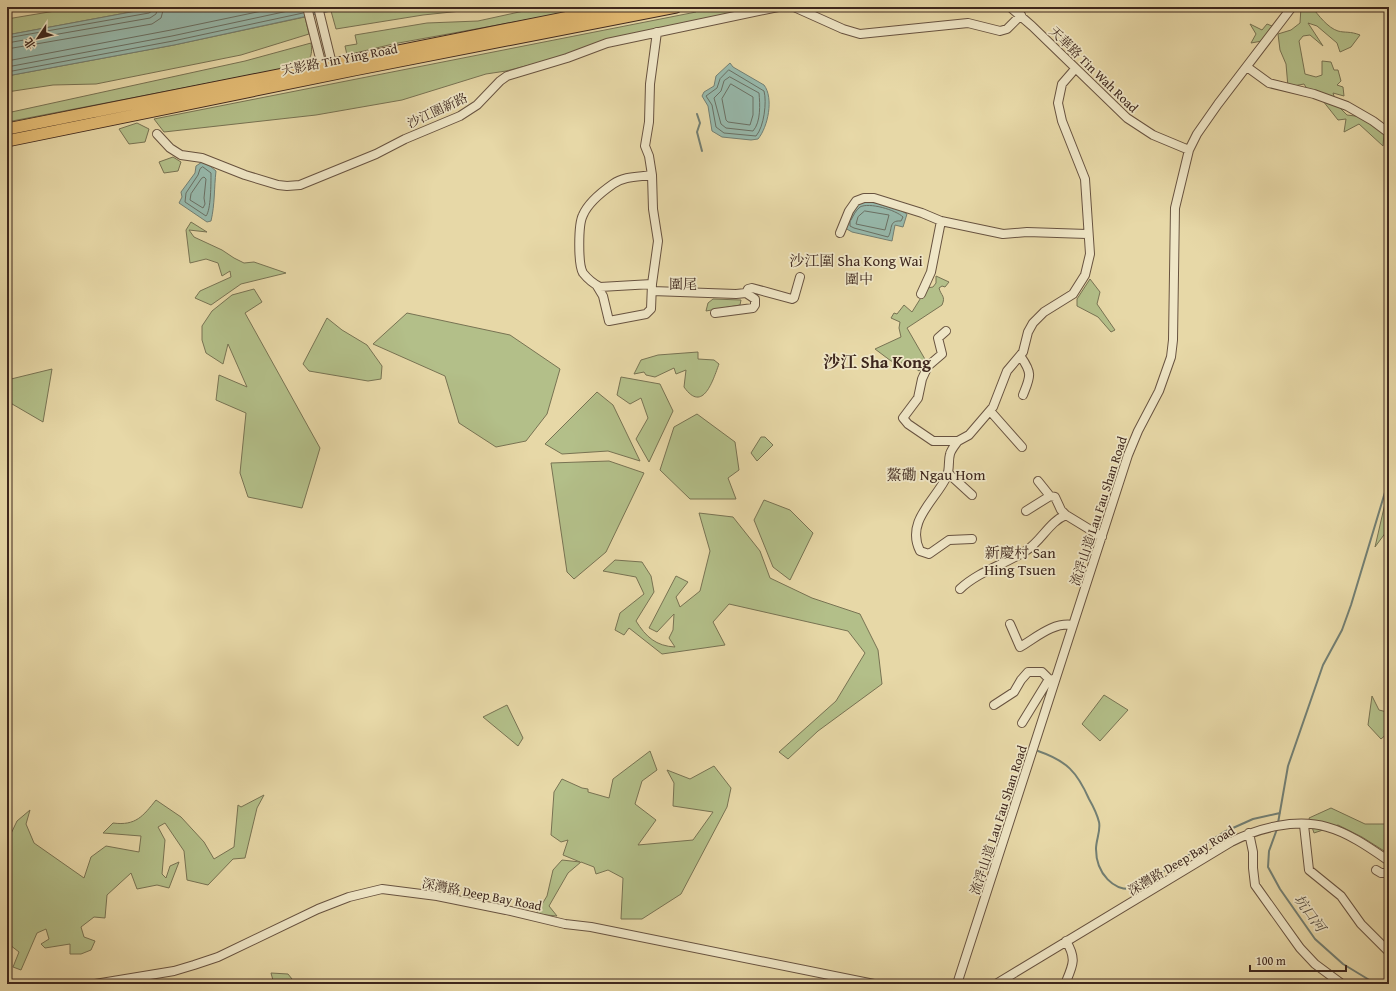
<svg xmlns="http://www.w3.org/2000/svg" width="1396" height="991" font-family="'Gentium Book Plus','Noto Serif SC',serif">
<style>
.green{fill:#b3bf89;stroke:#787353}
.water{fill:#97b9ac;stroke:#737f73}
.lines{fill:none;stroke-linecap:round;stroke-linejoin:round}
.shore{stroke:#6a7064;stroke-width:1}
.stream{stroke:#737f73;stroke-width:2}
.minor-casing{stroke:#685340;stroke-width:10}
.major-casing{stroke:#3e271d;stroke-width:13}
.minor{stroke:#efe6c6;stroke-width:8}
.major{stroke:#e4bc74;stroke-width:11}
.labels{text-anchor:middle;stroke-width:3.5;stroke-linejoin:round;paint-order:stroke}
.street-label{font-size:13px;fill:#3e271d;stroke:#efe6c6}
.neighbourhood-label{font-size:14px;fill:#3e271d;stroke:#efe6c6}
.water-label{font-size:14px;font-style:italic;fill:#544c41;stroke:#efe6c6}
.quarter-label{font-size:15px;fill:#3e271d;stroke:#efe6c6}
.district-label{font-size:17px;font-weight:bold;fill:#3e271d;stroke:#efe6c6}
</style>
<rect width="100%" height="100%" fill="#e7d8a7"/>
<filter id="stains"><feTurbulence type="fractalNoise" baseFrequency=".005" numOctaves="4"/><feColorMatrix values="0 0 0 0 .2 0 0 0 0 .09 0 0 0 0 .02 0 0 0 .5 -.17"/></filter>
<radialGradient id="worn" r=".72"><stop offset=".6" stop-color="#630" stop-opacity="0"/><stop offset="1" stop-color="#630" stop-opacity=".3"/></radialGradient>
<path class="green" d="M 79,7 L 158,7 L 7,35 L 7,19 Z
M 359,7 L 499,7 L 423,15 L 336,29 L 331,11 Z
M 542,7 L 597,7 L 393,44 L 347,55 L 345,46 L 357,44 L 355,35 L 427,23 L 478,21 Z
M 695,7 L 749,7 L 749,9 L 506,71 L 486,74 L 402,100 L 316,115 L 164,132 L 154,119 L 696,12 Z
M 1301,7 L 1312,7 C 1318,15 1328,28 1338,31 C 1345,33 1350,31 1360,35 L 1351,47 L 1340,52 L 1337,43 L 1317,26 L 1308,23 L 1323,46 L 1310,35 L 1303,36 L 1299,41 L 1305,74 L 1316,77 L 1322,75 L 1322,61 L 1331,62 L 1334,70 L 1338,70 L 1341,81 L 1337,85 L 1343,87 L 1344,96 L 1333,93 L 1337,105 L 1347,115 L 1363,117 L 1384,133 L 1383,146 L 1359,124 L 1344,132 L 1346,119 L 1338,120 L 1323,101 L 1312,97 L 1304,84 L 1288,87 L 1286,64 L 1280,50 L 1278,34 L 1291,30 L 1300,23 Z
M 305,17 L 309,34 L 241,55 L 96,84 L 53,85 L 7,92 L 7,76 L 174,45 Z
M 1250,24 L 1262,30 L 1267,24 L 1272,26 L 1262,41 L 1251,43 L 1256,34 Z
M 311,43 C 313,57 310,61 297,66 L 7,122 L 7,113 L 245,61 Z
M 137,123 L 149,129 L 145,142 L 129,144 L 119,129 Z
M 173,157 L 181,162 L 178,171 L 164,173 L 159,162 Z
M 191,222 L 207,232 L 189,230 L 194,237 L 222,250 L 234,258 L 244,263 L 254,262 L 286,273 L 241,284 L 211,305 L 195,298 L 200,291 L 231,277 L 230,271 L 222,276 L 218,263 L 206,259 L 190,263 L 186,230 Z
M 936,276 L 949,282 L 945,287 L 942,286 L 939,288 C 941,296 946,296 942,305 L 907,328 L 926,361 L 919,371 L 911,365 L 891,361 L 875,349 L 901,337 L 899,328 L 900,322 L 891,318 L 894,313 L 897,314 L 904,305 L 912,312 L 927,288 L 933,287 L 936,283 Z
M 1090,279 L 1100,292 L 1097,304 L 1115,330 L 1111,332 L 1098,317 L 1077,306 L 1077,299 Z
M 254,289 L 262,302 L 245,313 L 320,448 L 302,508 L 248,497 L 240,473 L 246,413 L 216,400 L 219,375 L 247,387 L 228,344 L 223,364 L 206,353 L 202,340 L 202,326 L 212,311 L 232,295 Z
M 713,299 L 741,300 L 740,305 L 706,311 L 708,303 Z
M 407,313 L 510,335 L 560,369 L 547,414 L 526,441 L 496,447 L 459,423 L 445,376 L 373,344 Z
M 327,318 L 342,330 L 367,345 L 382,366 L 381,379 L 368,381 L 309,371 L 303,364 Z
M 698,352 L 698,359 L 714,360 L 719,364 C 713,380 703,414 684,387 L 686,370 L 676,374 L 674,368 L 655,377 L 646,375 L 644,372 L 634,374 L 641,360 L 658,355 Z
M 52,369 L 43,422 L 7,401 L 7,380 Z
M 621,377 L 660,384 L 673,411 L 649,462 L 636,439 L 648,418 L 641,398 L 630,404 L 617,395 Z
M 597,392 L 613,405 L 640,461 L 608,451 L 562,454 L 545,444 Z
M 697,414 L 735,442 L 739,470 L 728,478 L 736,499 L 690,499 L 660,470 L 674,427 Z
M 761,437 L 765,437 L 773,445 L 757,461 L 751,453 Z
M 609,461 L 644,473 L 606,552 L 574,579 L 567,572 L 551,463 Z
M 1386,499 L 1389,499 L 1389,528 L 1375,547 Z
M 764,500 L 790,510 L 813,533 L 790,580 L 773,567 L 754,520 Z
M 699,513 L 733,517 L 760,551 L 770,578 L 812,598 L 860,614 L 878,650 L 882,684 L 818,731 L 788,759 L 779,752 L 836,701 L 865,653 L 848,631 L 729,604 L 713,622 L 725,645 L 662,654 L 629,628 L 624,635 L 615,630 L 620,613 L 644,594 L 636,577 L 603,571 L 615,560 L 642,562 L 651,576 L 654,592 L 636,621 C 646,637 656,646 675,647 L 669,638 L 673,630 L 674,614 L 657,632 L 649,628 L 676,576 L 688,582 L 676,597 L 680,607 L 700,591 L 710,551 Z
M 1104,695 L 1128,710 L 1100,741 L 1082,724 Z
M 1372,696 L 1379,710 L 1387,712 L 1389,732 L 1381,739 L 1368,725 Z
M 507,705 L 523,738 L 518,746 L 483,717 Z
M 650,751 L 657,770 L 642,781 L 635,804 L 656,820 L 638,845 L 693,840 L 713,812 L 673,806 L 674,783 L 667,770 L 690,779 L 714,766 L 731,788 L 727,807 L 681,894 L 642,919 L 621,919 L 623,878 L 608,870 L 596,874 L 594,867 L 581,862 L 568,873 L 549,906 L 557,916 L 536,914 L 547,896 L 553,870 L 562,860 L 580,862 L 563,855 L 568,840 L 561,842 L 551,835 L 554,792 L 562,779 L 582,788 L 588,789 L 588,792 L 609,798 L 613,779 Z
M 264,795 L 257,808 L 245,858 L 233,859 L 208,885 L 187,880 L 184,851 L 165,823 L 158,827 L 165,840 L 162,874 L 166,878 L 170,866 L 179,862 L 169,888 L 157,885 L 137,889 L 131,873 L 107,895 L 105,918 L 94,917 L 81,927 L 84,937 L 95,941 L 91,950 L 81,954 L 70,954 L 70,944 L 45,948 L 41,944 L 49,939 L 46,929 L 37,933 L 21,970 L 13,967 L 19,952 L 10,945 L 7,955 L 7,842 L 17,821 L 30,810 L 26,824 L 34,843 L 84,878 L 91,857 L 106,846 L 139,852 L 141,836 L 103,833 L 113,823 C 136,826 143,816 156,800 L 181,817 L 204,842 L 214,859 L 234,847 L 238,805 L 241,807 Z
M 1331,808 L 1365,824 L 1389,824 L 1389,854 L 1362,837 L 1338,825 L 1314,833 L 1309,818 Z
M 271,973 L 288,974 L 296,984 L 274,984 Z"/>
<path class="water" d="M 158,7 L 359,7 L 331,11 L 174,45 L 7,76 L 7,35 Z
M 730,63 L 733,67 L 764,85 C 774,98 768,127 758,139 L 751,140 L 722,137 L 712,131 L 708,106 L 702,96 L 704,92 L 714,86 L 716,76 Z
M 202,162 L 210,166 L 216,171 C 214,188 215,204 211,221 L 207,222 L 179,203 L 182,197 L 181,192 L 195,173 L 196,166 Z
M 863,202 C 878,202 894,206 907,214 L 903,227 L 895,225 L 892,241 L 852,232 L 845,228 L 855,206 Z"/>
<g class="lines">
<path class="shore" d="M 7,38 L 149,13 L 152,11 L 153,7
M 7,43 L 150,18 L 156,14 L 158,7
M 7,49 L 152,24 L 161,18 L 164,7
M 7,61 L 171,30 L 281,7
M 7,67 L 172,36 L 302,8
M 729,70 L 764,91 C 767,102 764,127 756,136 L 724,133 L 716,127 L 712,105 L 706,96 L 717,88 L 720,79 Z
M 7,72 L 173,41 L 303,13
M 730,77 L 759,93 C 760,104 761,122 753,131 L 726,128 L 721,124 L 714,98 L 721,91 L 724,81 Z
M 731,84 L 753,97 L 753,115 L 750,125 L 728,122 L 726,120 L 722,99 Z
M 203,167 L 211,173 C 211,183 211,210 206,216 L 185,202 L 186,193 L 198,175 L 200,169 Z
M 202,178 L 204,177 L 206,179 L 204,198 L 205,204 L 203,208 L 190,200 L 191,194 Z
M 865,211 L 889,215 L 885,230 L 856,224 L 858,217 Z
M 850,221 L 850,226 L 854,228 L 888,237 C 893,230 888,220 901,221 L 903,217 C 896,210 869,202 860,207 C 856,210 853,216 851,220"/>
<path class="stream" d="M 697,114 L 700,123 L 697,132 L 702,151
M 1038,751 C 1067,761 1077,772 1089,799 C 1093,806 1097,814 1099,822 C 1101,830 1096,840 1096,849 C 1096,872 1113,894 1138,888 L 1224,832 L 1253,819 L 1280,813
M 1278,823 L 1288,766 L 1323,665 L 1342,630 L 1351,605 L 1389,479
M 1277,829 L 1269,851 L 1268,867 L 1280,889 L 1315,939 L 1343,964 L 1376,984"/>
<defs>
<path id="minor" d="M 307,7 L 323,70
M 318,7 L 333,68
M 794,7 L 843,29 L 860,34 L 968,23 L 1000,31 L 1007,29 L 1021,15
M 1010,7 L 1032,26 L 1127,118 L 1153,135 L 1189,150
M 1247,67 L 1269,83 L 1314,94 L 1347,106 L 1373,121 L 1389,133
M 157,134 L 170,148 L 181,155 L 202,158 L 245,175 L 278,185 L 287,186 L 300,185 L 376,154 L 405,139 L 460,116 L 477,105 L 500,81 L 507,76 L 567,58 L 607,43 L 778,7
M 652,175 C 639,177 624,176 613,184 C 603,191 588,203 583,215 C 578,224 578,265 583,273 C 587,278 594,284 600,287 L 652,284
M 840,233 L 849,211 L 856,201 L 864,198 L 874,198 L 922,213 L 941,221 L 1003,234 L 1027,232 L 1087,234
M 597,286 L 603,296 L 609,321 L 646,314 L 651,309 L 652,284 L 658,241 L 653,209 L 652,175 L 649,156 L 645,146 L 649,122 L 650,84 L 657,32
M 652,291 L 736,294 L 746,293 L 748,289 L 752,288 L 792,299 L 794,298 L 800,277
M 921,294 L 931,272 L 941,221
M 715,313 L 753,308 L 755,305 L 755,299 L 746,293
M 946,331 L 938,338 L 942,354 L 928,366 L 922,379 L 918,398 L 903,418 L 908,424 L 933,441 L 958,441 L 969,435 L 993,407 L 1007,371 L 1023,352 L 1028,332 L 1033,323 L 1044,312 L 1073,294 L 1085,275 L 1090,254 L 1085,179 L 1062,121 L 1058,103 L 1062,84 L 1075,69
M 1021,357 C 1033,374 1030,377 1023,395
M 991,412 L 1022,447
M 958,441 C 955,445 951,450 950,454 C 948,461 950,468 947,476 C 936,500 905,521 920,551 L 929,554 L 949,540 L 972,539
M 948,473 L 972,495
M 1038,481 L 1050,496
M 1026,511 L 1050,496 L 1055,497 L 1061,510 L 1066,515
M 960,589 C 979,571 1006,564 1027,550 C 1041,541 1050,521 1066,515 L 1102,537
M 1010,624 L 1020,647 C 1037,637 1053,622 1073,625
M 994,705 L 1014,692 L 1021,680 L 1028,672 L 1042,672 L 1049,679
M 1022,723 L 1049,679 L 1054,680
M 1304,825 L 1309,870 L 1341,896 L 1361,924 L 1389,952
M 1249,833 L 1253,852 L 1253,868 L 1255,885 L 1300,948 L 1315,964 L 1342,984
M 1376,870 L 1381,873 L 1389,873
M 95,984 L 174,971 L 194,965 L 218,957 L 318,909 L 349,897 L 382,889 L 437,896 L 506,910 L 565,924 L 591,927 L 874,984
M 957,984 L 1128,455 L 1138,431 L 1159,391 L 1171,357 L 1173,340 L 1175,208 L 1189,150 L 1197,134 L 1218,104 L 1292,7
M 996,984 L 1231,842 C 1258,828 1296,818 1327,827 C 1349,833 1370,848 1389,861
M 1065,984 C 1073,965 1077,959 1066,941"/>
<path id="major" d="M 7,129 L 619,7
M 7,141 L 354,70 L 676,7"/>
</defs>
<use href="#minor" class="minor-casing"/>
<use href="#major" class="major-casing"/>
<use href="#minor" class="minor"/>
<use href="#major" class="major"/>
</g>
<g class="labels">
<g class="street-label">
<text transform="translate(339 59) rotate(-11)" y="5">天影路 Tin Ying Road</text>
<text transform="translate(1094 69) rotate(44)" y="5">天華路 Tin Wah Road</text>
<text transform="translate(437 110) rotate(-25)" y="5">沙江圍新路</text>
<text transform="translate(1098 511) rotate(-72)" y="5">流浮山道 Lau Fau Shan Road</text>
<text transform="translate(998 820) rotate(-72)" y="5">流浮山道 Lau Fau Shan Road</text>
<text transform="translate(1181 860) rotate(-31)" y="5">深灣路 Deep Bay Road</text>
<text transform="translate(482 894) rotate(11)" y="5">深灣路 Deep Bay Road</text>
</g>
<g class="neighbourhood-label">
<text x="859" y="284">圍中</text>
<text x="683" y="289">圍尾</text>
</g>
<g class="water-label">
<text transform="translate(1310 913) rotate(54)" y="5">坑口河</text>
</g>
<g class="quarter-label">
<text x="856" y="266">沙江圍 Sha Kong Wai</text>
<text x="936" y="480">鰲磡 Ngau Hom</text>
<text x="1020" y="558">新慶村 San<tspan x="1020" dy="17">Hing Tsuen</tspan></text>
</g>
<g class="district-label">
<text x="877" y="368">沙江 Sha Kong</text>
</g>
</g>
<rect width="1396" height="991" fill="none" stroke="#e7d8a7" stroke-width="24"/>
<rect x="8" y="8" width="1380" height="975" fill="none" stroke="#3e271d" stroke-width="2"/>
<rect x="12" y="12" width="1372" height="967" fill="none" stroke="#3e271d"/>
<g transform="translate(38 38) rotate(235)" stroke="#efe6c6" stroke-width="3" paint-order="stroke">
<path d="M0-3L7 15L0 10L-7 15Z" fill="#3e271d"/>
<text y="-6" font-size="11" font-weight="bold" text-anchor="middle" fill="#3e271d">北</text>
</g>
<path d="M1250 965v6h96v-6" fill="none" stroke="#3e271d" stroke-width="2"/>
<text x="1256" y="965" font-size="12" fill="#3e271d" stroke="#efe6c6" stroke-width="3" paint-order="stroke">100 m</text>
<rect width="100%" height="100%" filter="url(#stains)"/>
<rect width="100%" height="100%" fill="url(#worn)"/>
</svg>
